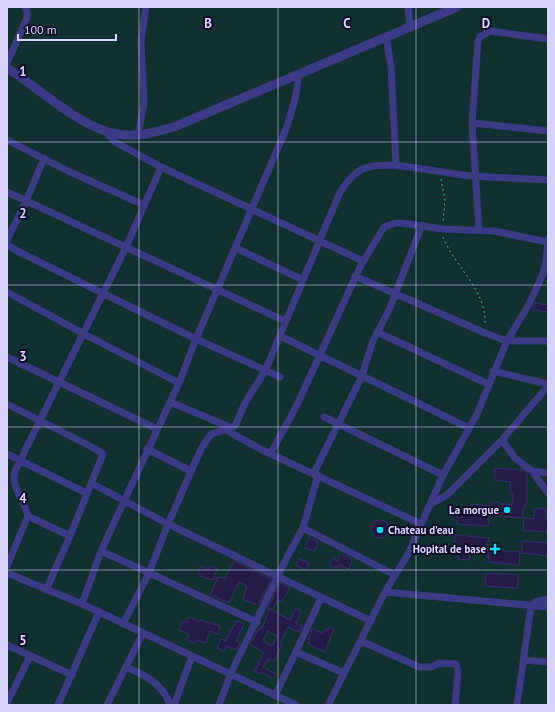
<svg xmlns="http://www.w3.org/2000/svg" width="555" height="712" font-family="'PT Sans',sans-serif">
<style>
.green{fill:#12302f}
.building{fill:#241b47;stroke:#3b2d73;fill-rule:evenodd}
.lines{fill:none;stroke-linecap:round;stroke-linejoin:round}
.path{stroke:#2fb8b0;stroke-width:1;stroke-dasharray:2 3;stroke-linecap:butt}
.minor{stroke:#3d3a85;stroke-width:7}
.tertiary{stroke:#3d3a85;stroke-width:9}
.grid{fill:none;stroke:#d9d4ff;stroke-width:1;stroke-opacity:0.55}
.poi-dot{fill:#00e5ff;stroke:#130f26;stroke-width:1.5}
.labels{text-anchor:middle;stroke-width:4;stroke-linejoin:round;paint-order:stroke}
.poi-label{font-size:11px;font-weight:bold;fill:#d9d4ff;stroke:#130f26;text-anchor:end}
.grid-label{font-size:13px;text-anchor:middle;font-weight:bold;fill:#d9d4ff;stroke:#130f26;stroke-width:4;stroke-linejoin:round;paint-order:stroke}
</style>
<rect width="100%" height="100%" fill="#130f26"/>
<path class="green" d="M 7,7 L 548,7 L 548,705 L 7,705 Z"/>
<path class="building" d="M 535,303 L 548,305 L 548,312 L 533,310 Z
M 495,468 L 523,470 L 527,473 L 527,500 L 526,506 L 524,505 L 522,518 L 489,515 L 488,526 L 457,524 L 458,512 L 472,513 L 472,504 L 492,506 L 492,502 L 512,505 L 513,494 L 510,493 L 511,482 L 495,480 Z
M 535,508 L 546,509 L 545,520 L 548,520 L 548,532 L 523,530 L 524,518 L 534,519 Z
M371 529a9 9 0 1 1 18 0a9 9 0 1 1-18 0Z
M 455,535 L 489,538 L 486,550 L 469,549 L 469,560 L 458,559 L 458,548 L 455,548 Z
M 309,537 L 318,542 L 315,551 L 305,548 Z
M 522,541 L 548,543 L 548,556 L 522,553 Z
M 488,550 L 520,552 L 519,565 L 488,562 Z
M 340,554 L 352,559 L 349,569 L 338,565 L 337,568 L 329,565 L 332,558 L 338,561 Z
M 299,559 L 309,563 L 306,570 L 296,565 Z
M 234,561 L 271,579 L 258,605 L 243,599 L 247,586 L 239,582 L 229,603 L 210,595 L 218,577 L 225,579 Z
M 200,566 L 208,570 L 210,566 L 217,569 L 213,580 L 198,575 Z
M 486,573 L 519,575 L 517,588 L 485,586 Z
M 280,583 L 290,588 L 281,602 L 277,600 L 272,610 L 268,608 Z
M 296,608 L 301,611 L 296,623 L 302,626 L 299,632 L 288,627 L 280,643 L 282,644 L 275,661 L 268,659 L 263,667 L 276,674 L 273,678 L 261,672 L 260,674 L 255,671 L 264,652 L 250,645 L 259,628 L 262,629 L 269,609 L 290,620 ZM 268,631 L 277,636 L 272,646 L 263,641 Z
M 189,617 L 200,622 L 200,620 L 220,626 L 218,634 L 210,631 L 206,643 L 196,640 L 195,643 L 187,640 L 189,634 L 179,630 L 183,621 L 186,623 Z
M 236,621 L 244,624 L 236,641 L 240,643 L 237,650 L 226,646 L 224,651 L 217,648 L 221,639 L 226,641 Z
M 329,627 L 334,629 L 325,652 L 308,644 L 312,629 L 323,633 L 324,630 L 327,631 Z"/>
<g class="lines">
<path class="path" d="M 441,179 L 445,200 L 443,222
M 443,237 C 454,266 487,290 485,325"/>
<path class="minor" d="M 408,7 L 410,27
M 386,37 L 391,66 L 396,166
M 7,63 L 27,18 L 27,12 L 25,7
M 472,123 L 548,131
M 104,130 L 115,142 L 161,167 L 363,261
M 138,135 L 144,103 L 141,41 L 146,7
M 7,140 L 68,171 L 144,205
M 7,192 L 285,321
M 479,230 L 472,123 L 478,41 L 480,37 L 490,31 L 548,39
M 7,240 L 26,201 L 44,158
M 7,244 L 15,250 L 196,339 L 280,377
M 236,248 L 303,280
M 355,276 L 485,333 L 507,341 L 548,341
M 7,292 L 84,334 L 179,383
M 377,332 L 488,384
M 280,336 L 469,428
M 7,357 L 157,429
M 493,371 L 548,384
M 170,402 L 232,428
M 7,404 L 92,447 L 103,454 L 70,536 L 46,590
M 324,417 L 443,475
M 226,430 L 262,450 L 421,524
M 502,440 L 515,458 L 532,471 L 548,493
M 147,449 L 191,471
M 271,453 L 297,405 L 360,267 L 384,227 L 395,223 L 402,223 L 443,229 L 494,231 L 547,242
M 7,454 L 86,493
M 532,471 L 548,473
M 314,473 L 362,376 L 372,343 L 389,310 L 422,225
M 91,483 L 168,524 L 371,621
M 431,504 L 447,495 L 502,440 L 548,386
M 28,516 L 70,536
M 303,528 L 318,475
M 101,551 L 257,622
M 7,566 L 28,516 C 25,501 10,487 15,471 L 126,247 L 161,167
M 7,573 L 82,604 L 296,705
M 385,592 L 548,607
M 82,604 L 101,551 L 179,383 L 196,339 L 286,129 C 292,110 298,93 298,74
M 123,624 L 149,573 L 168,524 L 201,449 L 211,434 L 232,428 L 236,424 L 245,403 L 265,371 L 340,192 C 348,181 355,170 369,167 C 392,161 437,172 463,175 C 491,178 520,178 548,180
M 361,641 L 419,667 L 431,667 L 440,663 L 456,664 L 458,672 L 455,705
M 7,645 L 72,675
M 296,652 L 344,673
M 523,660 L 548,662
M 126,667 C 145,675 163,684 170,705
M 275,696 L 321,598
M 7,703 L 30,656
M 58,705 L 99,612
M 107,705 L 143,633
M 174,705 L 192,656
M 219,705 L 231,673 L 287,557 L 303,528 L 395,575
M 328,705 L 385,592 L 408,554 L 443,475 L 477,414 L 507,341 L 529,304 L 543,274 L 546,261 L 548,239
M 517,705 L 531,606 L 535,602 L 548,599"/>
<path class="tertiary" d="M 7,68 C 39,88 80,128 117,134 C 136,138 155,132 174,127 L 457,7"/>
</g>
<path class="grid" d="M 139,7 L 139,705M 278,7 L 278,705M 416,7 L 416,705M 7,142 L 548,142M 7,285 L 548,285M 7,427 L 548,427M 7,570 L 548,570"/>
<g class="poi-dot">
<circle cx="507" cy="510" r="4"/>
<circle cx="380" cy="530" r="4"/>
<path d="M493 543h4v4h4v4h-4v4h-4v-4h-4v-4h4z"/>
</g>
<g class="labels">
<g class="poi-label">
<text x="499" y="514">La morgue</text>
<text x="388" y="534" text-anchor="start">Chateau d'eau</text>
<text x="486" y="553">Hopital de base</text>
</g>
</g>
<g class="grid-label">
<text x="208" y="28">B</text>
<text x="347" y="28">C</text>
<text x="486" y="28">D</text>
<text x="23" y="76">1</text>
<text x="23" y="218">2</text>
<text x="23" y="361">3</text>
<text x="23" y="503">4</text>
<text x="23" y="645">5</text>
</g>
<rect width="555" height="712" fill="none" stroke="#d9d4ff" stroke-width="16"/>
<path d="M18 34v6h98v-6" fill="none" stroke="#d9d4ff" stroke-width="2"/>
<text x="24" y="34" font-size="12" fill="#d9d4ff" stroke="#130f26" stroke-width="3" paint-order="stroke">100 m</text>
</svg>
